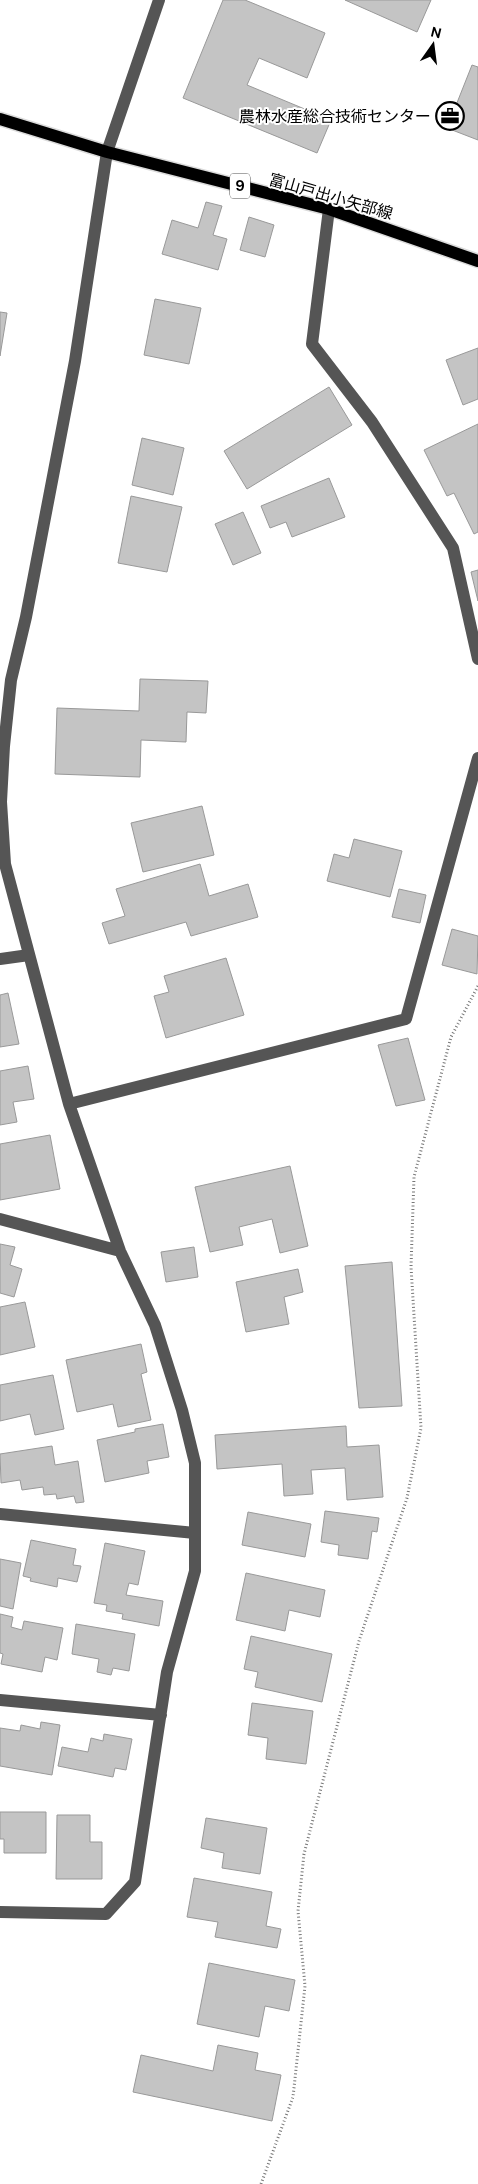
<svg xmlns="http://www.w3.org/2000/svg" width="478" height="2184" font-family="'DM Sans','Noto Sans JP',sans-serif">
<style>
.building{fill:#c4c4c4;stroke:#999}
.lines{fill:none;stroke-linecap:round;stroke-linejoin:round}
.major-casing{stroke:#dbdbdb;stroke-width:15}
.path{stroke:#777;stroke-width:3;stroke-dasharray:1 2.5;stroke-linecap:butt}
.minor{stroke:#555;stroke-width:12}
.major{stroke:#000;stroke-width:12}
.labels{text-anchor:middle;stroke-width:4;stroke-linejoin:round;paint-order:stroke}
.shield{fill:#fff;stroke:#4c4c4c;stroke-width:1}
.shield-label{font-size:15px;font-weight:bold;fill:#000}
.poi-label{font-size:16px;fill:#000;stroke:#fff;text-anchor:end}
.street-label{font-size:16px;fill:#000;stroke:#fff}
</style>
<rect width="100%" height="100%" fill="#fff"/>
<path class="building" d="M 223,0 L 245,0 L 325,33 L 307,78 L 259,58 L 247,85 L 331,120 L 317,153 L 183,98 Z
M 345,0 L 431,0 L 417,32 Z
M 472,65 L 478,67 L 478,140 L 447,128 Z
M 206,202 L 222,206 L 213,235 L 227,239 L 218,270 L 162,254 L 172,220 L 198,228 Z
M 249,217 L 274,225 L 265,257 L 240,250 Z
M 155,299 L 201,308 L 189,364 L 144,355 Z
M 0,312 L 7,313 L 0,356 Z
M 478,348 L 478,399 L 463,405 L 446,360 Z
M 329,387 L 352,425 L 247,489 L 224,451 Z
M 478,424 L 478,532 L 474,534 L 454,493 L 447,496 L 424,450 Z
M 142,438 L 184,448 L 173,495 L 132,485 Z
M 329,478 L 345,517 L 292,537 L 286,522 L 270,528 L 261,506 Z
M 131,496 L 182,507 L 167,572 L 118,563 Z
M 243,512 L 261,553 L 233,565 L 215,524 Z
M 478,570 L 478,601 L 471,572 Z
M 140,679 L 208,681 L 206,713 L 187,712 L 186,742 L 141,740 L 140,777 L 55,774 L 57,708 L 139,711 Z
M 202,806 L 214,855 L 143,872 L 131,823 Z
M 354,839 L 402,851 L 390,897 L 327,881 L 334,854 L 349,858 Z
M 200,864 L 209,896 L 248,884 L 258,917 L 191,936 L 186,922 L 109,944 L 102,923 L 125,916 L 116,889 Z
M 399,889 L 426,895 L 420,923 L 392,917 Z
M 452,929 L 478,936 L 477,974 L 442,965 Z
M 226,958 L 244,1015 L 166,1038 L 154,996 L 169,992 L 164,976 Z
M 8,993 L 19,1044 L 0,1047 L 0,995 Z
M 408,1038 L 425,1100 L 396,1106 L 378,1045 Z
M 28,1066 L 34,1099 L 13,1102 L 17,1122 L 0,1125 L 0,1071 Z
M 50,1135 L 60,1189 L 0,1200 L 0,1144 Z
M 290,1166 L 308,1246 L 280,1253 L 272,1219 L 239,1227 L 243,1245 L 210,1252 L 195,1187 Z
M 0,1244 L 15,1247 L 10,1265 L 22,1269 L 14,1297 L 0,1293 Z
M 194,1247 L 198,1277 L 166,1282 L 161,1252 Z
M 392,1262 L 402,1406 L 359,1408 L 345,1266 Z
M 298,1269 L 303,1292 L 284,1297 L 289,1324 L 246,1332 L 236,1282 Z
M 25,1302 L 35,1347 L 0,1355 L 0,1307 Z
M 141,1344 L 147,1372 L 141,1374 L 151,1420 L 118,1427 L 113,1404 L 77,1412 L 66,1360 Z
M 53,1375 L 64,1429 L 35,1435 L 30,1414 L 0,1421 L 0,1385 Z
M 163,1424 L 169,1457 L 147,1461 L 149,1473 L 105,1482 L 97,1440 L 135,1432 L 135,1429 Z
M 346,1426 L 347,1447 L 379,1445 L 383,1497 L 347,1500 L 345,1468 L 311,1470 L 313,1494 L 284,1496 L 282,1464 L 217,1469 L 215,1435 Z
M 52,1446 L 55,1465 L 78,1461 L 84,1502 L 76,1503 L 74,1496 L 57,1499 L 56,1494 L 44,1495 L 43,1487 L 22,1490 L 20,1480 L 1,1483 L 0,1454 Z
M 325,1511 L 379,1518 L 377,1532 L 372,1531 L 368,1559 L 338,1555 L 339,1545 L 321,1542 Z
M 248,1512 L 311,1524 L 305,1557 L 242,1545 Z
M 31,1540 L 76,1549 L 73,1565 L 81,1566 L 77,1582 L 58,1578 L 57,1587 L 30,1581 L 31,1578 L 23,1576 Z
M 105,1543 L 145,1551 L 138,1585 L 129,1583 L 126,1595 L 163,1601 L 159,1626 L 122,1619 L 123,1614 L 106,1611 L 107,1605 L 94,1603 Z
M 0,1559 L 21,1563 L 13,1609 L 0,1606 Z
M 246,1573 L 325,1590 L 320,1617 L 289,1610 L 285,1631 L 236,1620 Z
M 0,1614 L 13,1617 L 11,1627 L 22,1630 L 24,1621 L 63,1628 L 57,1660 L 45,1657 L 42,1672 L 1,1664 L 3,1654 L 0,1653 Z
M 76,1624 L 135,1634 L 129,1671 L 113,1668 L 111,1675 L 97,1672 L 99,1659 L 72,1654 Z
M 251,1636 L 332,1654 L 322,1702 L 255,1687 L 258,1672 L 244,1669 Z
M 252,1703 L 313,1711 L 306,1764 L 266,1759 L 268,1738 L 248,1735 Z
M 41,1722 L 60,1725 L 52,1775 L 0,1766 L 0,1728 L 20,1731 L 21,1725 L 40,1729 Z
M 104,1734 L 132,1739 L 126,1770 L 115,1768 L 113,1777 L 58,1766 L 62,1747 L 88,1752 L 91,1738 L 103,1741 Z
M 0,1812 L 46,1812 L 46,1853 L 4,1853 L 4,1839 L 0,1839 Z
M 57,1815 L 90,1815 L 90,1842 L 102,1842 L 102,1879 L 56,1879 Z
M 206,1818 L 267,1828 L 260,1874 L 222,1868 L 224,1853 L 201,1848 Z
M 194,1878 L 272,1892 L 266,1926 L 281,1929 L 277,1948 L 215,1937 L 218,1922 L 187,1917 Z
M 209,1963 L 295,1980 L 289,2011 L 265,2006 L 259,2037 L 197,2024 Z
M 218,2045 L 258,2053 L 255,2070 L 281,2075 L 272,2121 L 133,2092 L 141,2055 L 213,2071 Z"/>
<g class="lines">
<defs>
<path id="major" d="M 0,119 L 107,152 L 329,209 L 478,261"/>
</defs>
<use href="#major" class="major-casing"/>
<path class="path" d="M 261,2184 L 293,2097 L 305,1986 L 298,1911 L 304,1854 L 359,1641 L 407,1498 L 421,1428 L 411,1267 L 414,1177 L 451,1037 L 478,986"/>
<path class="minor" d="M 329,209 L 312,344 L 372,422 L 453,548 L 478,659
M 0,959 L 29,955
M 69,1104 L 406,1019 L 478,758
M 0,1219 L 120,1251
M 0,1514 L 195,1533
M 0,1700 L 161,1715
M 0,1912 L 106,1914 L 135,1882 L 167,1672 L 195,1571 L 195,1463 L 182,1410 L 155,1325 L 120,1251 L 69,1104 L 5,864 L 1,802 L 4,746 L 11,680 L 26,617 L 75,361 L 107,152 L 159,0"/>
<use href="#major" class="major"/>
</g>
<defs>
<symbol id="office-ring" viewBox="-11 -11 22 22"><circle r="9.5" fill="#fff" stroke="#000" stroke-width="1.5"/><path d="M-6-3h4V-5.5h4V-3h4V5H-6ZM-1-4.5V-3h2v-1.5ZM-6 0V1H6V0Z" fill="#000"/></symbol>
</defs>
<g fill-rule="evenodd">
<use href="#office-ring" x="434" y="100" width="32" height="32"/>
</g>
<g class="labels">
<rect class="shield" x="230" y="173.5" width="20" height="25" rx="4"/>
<g class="shield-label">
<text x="240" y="191">9</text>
</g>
<g class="poi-label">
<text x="431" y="122">農林水産総合技術センター</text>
</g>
<g class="street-label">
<text transform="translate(331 196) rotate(16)" y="6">富山戸出小矢部線</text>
</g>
</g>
<g transform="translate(433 45) rotate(14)" stroke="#ffffff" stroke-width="4" paint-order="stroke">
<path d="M0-4L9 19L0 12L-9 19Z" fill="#000000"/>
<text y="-8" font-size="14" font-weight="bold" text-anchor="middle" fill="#000000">N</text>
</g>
</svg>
